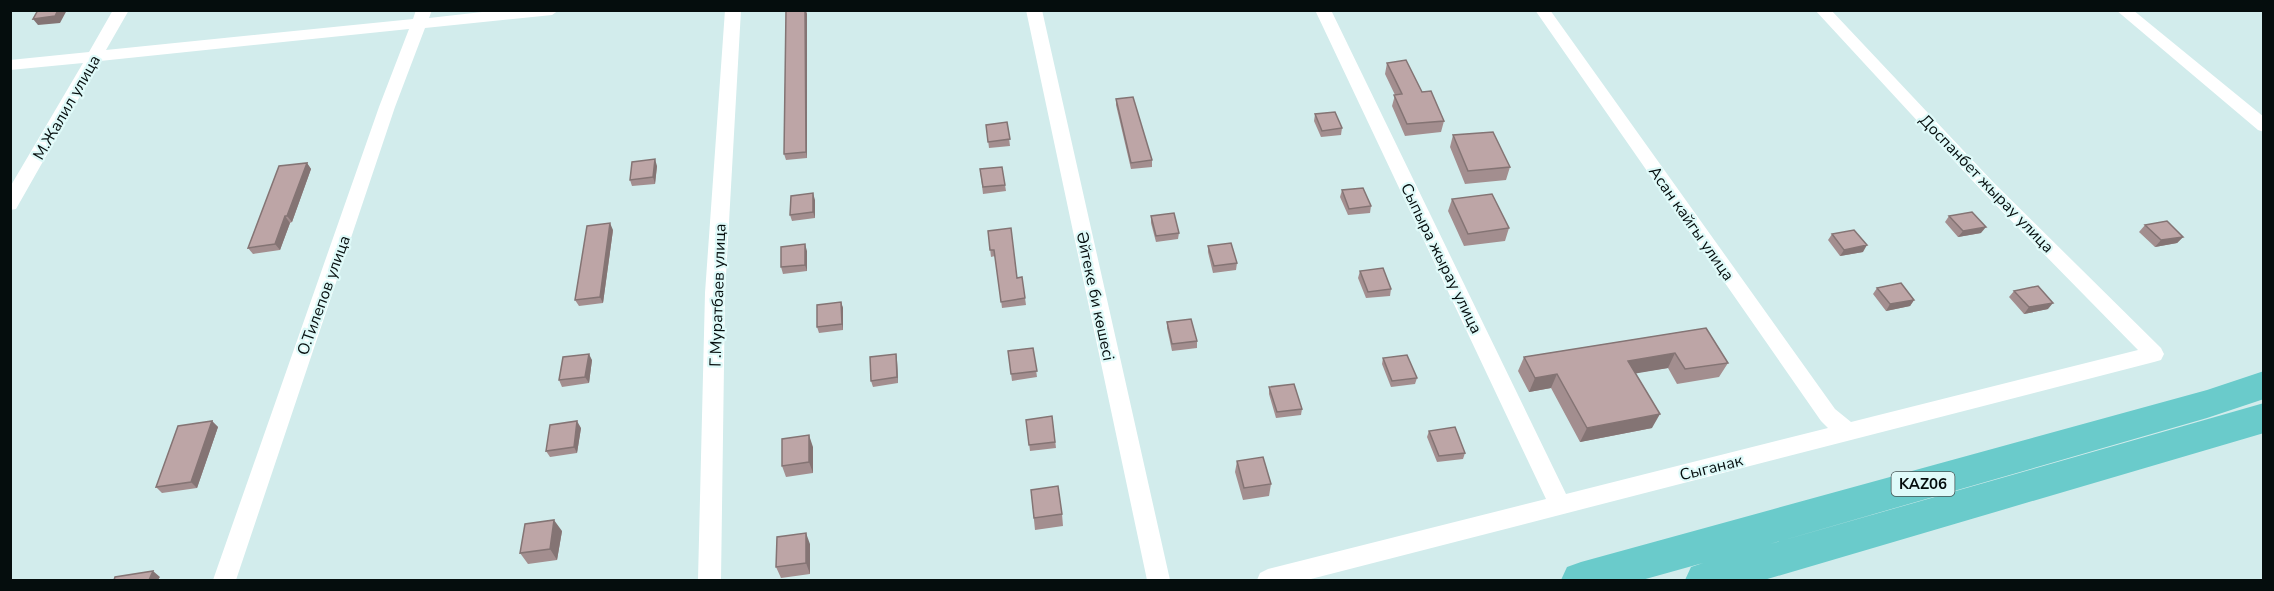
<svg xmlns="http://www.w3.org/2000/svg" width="2274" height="591" font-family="'Nunito Sans',sans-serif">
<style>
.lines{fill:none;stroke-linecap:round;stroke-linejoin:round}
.minor{fill:#fff;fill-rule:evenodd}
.trunk{fill:#6acbcb;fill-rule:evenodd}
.wall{fill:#a38e8f}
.shaded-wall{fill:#847474}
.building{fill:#bda5a6;stroke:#847474;stroke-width:1.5}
.labels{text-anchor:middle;stroke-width:4.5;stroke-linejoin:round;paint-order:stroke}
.shield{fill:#dffaf9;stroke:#465454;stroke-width:1.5}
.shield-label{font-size:15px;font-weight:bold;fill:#050d0d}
.street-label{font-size:16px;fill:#050d0d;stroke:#dffaf9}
</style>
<rect width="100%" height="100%" fill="#d2ecec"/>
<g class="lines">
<path class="minor" d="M 113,10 L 129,10 L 106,50 L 413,19 L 416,10 L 432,10 L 429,18 L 500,10 L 559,10 L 552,15 L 425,28 L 395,107 L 236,580 L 213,580 L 379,107 L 409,29 L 100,61 L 16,209 L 10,210 L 10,187 L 83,63 L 10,70 L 10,60 L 89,52 Z
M 725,10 L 741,10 L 725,293 L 721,580 L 698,580 L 705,293 Z
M 1026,10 L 1042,10 L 1170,580 L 1147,580 Z
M 1315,10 L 1331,10 L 1566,494 L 1828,428 L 1821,421 L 1535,10 L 1550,10 L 1835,409 L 1851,422 L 2138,350 L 1982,191 L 1815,10 L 1831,10 L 1994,183 L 2161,348 L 2164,354 L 2161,360 L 2154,362 L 1307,580 L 1257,580 L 1260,573 L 1268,569 L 1546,499 Z
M 2116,10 L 2133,10 L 2264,117 L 2264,132 L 2258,130 Z"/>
<path class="trunk" d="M 2264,371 L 2264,399 L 2207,418 L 1770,544 L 2264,403 L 2264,433 L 1764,580 L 1685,580 L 1691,567 L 1703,563 L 1642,580 L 1561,580 L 1567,567 L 1581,562 L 2207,390 Z"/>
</g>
<path class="wall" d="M 786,10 L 806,10 L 807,14 L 807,158 L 786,160 L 784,154 Z
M 1387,63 L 1422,92 L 1444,121 L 1441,132 L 1405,136 L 1392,106 L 1395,95 L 1385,74 Z
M 1116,99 L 1152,160 L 1152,167 L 1131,169 L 1116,105 Z
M 1315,114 L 1342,128 L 1341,135 L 1321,137 L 1314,121 Z
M 1007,122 L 1010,146 L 989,148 L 986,125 Z
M 1453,135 L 1510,167 L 1506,180 L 1465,184 L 1450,147 Z
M 307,163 L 311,169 L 292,222 L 290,223 L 280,250 L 253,254 L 248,248 Z
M 657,166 L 655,184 L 632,186 L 630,180 Z
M 1002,167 L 1006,191 L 983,194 L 980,169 Z
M 1342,190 L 1371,206 L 1370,213 L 1348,215 L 1340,197 Z
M 1452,199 L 1509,228 L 1505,241 L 1464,246 L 1448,211 Z
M 815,200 L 815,218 L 792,221 L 790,215 Z
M 1151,216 L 1179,233 L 1178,239 L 1156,242 L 1151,223 Z
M 1949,216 L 1981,233 L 1958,237 L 1945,222 Z
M 2145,225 L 2183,237 L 2177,243 L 2155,247 L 2139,232 Z
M 613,230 L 603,303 L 579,306 L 575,300 Z
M 988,231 L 1017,278 L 1022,277 L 1026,305 L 1002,308 L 995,256 L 991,257 Z
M 1832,234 L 1863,252 L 1840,256 L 1828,240 Z
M 1208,246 L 1237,263 L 1236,270 L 1213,273 L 1208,252 Z
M 807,251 L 807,271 L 783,274 L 781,267 Z
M 1360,271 L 1391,289 L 1390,296 L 1366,298 L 1358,278 Z
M 1877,288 L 1914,300 L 1910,306 L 1886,311 L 1873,294 Z
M 2014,291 L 2048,309 L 2024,314 L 2009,297 Z
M 841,302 L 843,308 L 843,330 L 819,333 L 817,327 Z
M 1167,322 L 1197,341 L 1197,348 L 1172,351 L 1167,328 Z
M 1706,328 L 1728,363 L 1719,377 L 1677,384 L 1668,368 L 1635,373 L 1652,428 L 1580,442 L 1551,388 L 1529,392 L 1518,371 L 1524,357 Z
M 1033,348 L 1037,377 L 1012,381 L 1008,351 Z
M 896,354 L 897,360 L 898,383 L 873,387 L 871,381 Z
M 1383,358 L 1417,378 L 1415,384 L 1391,387 L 1382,364 Z
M 592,360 L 589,383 L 562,387 L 559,380 Z
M 1269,387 L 1302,409 L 1301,415 L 1276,418 L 1269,394 Z
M 1052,416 L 1056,448 L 1030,451 L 1026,420 Z
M 212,421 L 218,427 L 197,488 L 162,493 L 156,487 Z
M 581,428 L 577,453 L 550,457 L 546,451 Z
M 1429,431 L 1465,453 L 1463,459 L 1437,462 L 1427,437 Z
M 813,447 L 813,473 L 786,477 L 782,466 Z
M 1237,461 L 1271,484 L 1269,496 L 1243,500 L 1235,472 Z
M 1031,490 L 1062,514 L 1063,526 L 1035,530 Z
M 562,531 L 557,560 L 528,564 L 520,553 Z
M 810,544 L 810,574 L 781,578 L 776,567 Z"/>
<path class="shaded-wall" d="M 58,10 L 67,10 L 60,23 L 38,25 L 33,19 Z
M 805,10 L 807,14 L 807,158 L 806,152 Z
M 655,159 L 657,166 L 655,184 L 653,177 Z
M 307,163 L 311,169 L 292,222 L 287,216 Z
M 813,193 L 815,200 L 815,218 L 813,212 Z
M 285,216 L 290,223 L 280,250 L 275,244 Z
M 610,223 L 613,230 L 603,303 L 600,297 Z
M 1986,227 L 1981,233 L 1958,237 L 1963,231 Z
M 2183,237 L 2177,243 L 2155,247 L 2161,240 Z
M 805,244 L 807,251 L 807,271 L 805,265 Z
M 1867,245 L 1863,252 L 1840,256 L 1844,250 Z
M 1914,300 L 1910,306 L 1886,311 L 1890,304 Z
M 841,302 L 843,308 L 843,330 L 842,324 Z
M 2053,303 L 2048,309 L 2024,314 L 2029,307 Z
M 1675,353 L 1668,368 L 1621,376 L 1628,361 Z
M 589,354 L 592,360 L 589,383 L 585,377 Z
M 896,354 L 897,360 L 898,383 L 897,377 Z
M 1557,374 L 1551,388 L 1529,392 L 1535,378 Z
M 1660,414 L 1652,428 L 1580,442 L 1587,428 Z
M 212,421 L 218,427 L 197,488 L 191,482 Z
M 577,421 L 581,428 L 577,453 L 574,447 Z
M 809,435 L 813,447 L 813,473 L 809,462 Z
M 554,520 L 562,531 L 557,560 L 550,549 Z
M 806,533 L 810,544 L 810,574 L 806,563 Z
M 153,571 L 160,577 L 158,580 L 149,580 Z"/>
<path class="building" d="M 38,10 L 58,10 L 55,16 L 33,19 Z
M 786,10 L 805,10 L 806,152 L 784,154 Z
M 1406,60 L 1422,92 L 1431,91 L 1444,121 L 1407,124 L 1394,95 L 1402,94 L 1387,63 Z
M 1133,97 L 1152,160 L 1131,163 L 1116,99 Z
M 1335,112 L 1342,128 L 1322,131 L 1315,114 Z
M 1007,122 L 1010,139 L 988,142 L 986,125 Z
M 1493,132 L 1510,167 L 1468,171 L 1453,135 Z
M 655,159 L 653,177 L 630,180 L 632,162 Z
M 307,163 L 287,216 L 285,216 L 275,244 L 248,248 L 279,166 Z
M 1002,167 L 1005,185 L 983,187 L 980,169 Z
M 1363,188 L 1371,206 L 1349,209 L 1342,190 Z
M 813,193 L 813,212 L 790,215 L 791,196 Z
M 1492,194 L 1509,228 L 1468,234 L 1452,199 Z
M 1972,212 L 1986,227 L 1963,231 L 1949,216 Z
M 1174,213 L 1179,233 L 1156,236 L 1151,216 Z
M 2167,221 L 2183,237 L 2161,240 L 2145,225 Z
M 610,223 L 600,297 L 575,300 L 587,226 Z
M 1011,228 L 1017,278 L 1022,277 L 1025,298 L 1001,302 L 994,250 L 990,250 L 988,231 Z
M 1854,230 L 1867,245 L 1844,250 L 1832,234 Z
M 1231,243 L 1237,263 L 1214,266 L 1208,246 Z
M 805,244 L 805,265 L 781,267 L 781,247 Z
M 1383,268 L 1391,289 L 1368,292 L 1360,271 Z
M 1901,283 L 1914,300 L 1890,304 L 1877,288 Z
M 2038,286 L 2053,303 L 2029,307 L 2014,291 Z
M 841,302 L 842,324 L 817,327 L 817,305 Z
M 1191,319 L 1197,341 L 1172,344 L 1167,322 Z
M 1706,328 L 1728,363 L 1685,369 L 1675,353 L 1628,361 L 1660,414 L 1587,428 L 1557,374 L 1535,378 L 1524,357 Z
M 1033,348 L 1037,371 L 1011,374 L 1008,351 Z
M 589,354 L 585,377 L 559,380 L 563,357 Z
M 896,354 L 897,377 L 871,381 L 870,357 Z
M 1407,355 L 1417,378 L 1392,381 L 1383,358 Z
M 1294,384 L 1302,409 L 1277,412 L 1269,387 Z
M 1052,416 L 1055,442 L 1029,445 L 1026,420 Z
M 212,421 L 191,482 L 156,487 L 178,426 Z
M 577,421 L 574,447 L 546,451 L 550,425 Z
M 1455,427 L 1465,453 L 1439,456 L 1429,431 Z
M 809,435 L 809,462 L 782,466 L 782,439 Z
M 1263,457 L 1271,484 L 1244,488 L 1237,461 Z
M 1058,486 L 1062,514 L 1034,518 L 1031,490 Z
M 554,520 L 550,549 L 520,553 L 525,524 Z
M 806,533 L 806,563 L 776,567 L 777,537 Z
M 153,571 L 149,580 L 114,580 L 115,577 Z"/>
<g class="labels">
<rect class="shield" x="1891.5" y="472" width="63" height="24" rx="4.5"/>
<g class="shield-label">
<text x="1923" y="489">KАZ06</text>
</g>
<g class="street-label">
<text transform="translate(66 107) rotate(-60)" y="6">М.Жалил улица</text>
<text transform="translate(1987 183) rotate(46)" y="6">Доспанбет жырау улица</text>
<text transform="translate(1692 223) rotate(55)" y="6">Асан кайгы улица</text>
<text transform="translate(1442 258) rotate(64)" y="6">Сыпыра жырау улица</text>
<text transform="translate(323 295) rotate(-70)" y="6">О.Тилепов улица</text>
<text transform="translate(717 295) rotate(-88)" y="6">Г.Муратбаев улица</text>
<text transform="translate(1096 296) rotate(78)" y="6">Әйтеке би көшесі</text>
<text transform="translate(1711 467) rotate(-14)" y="6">Сыганак</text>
</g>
</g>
<rect width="2274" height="591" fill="none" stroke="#050d0d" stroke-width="24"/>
</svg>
